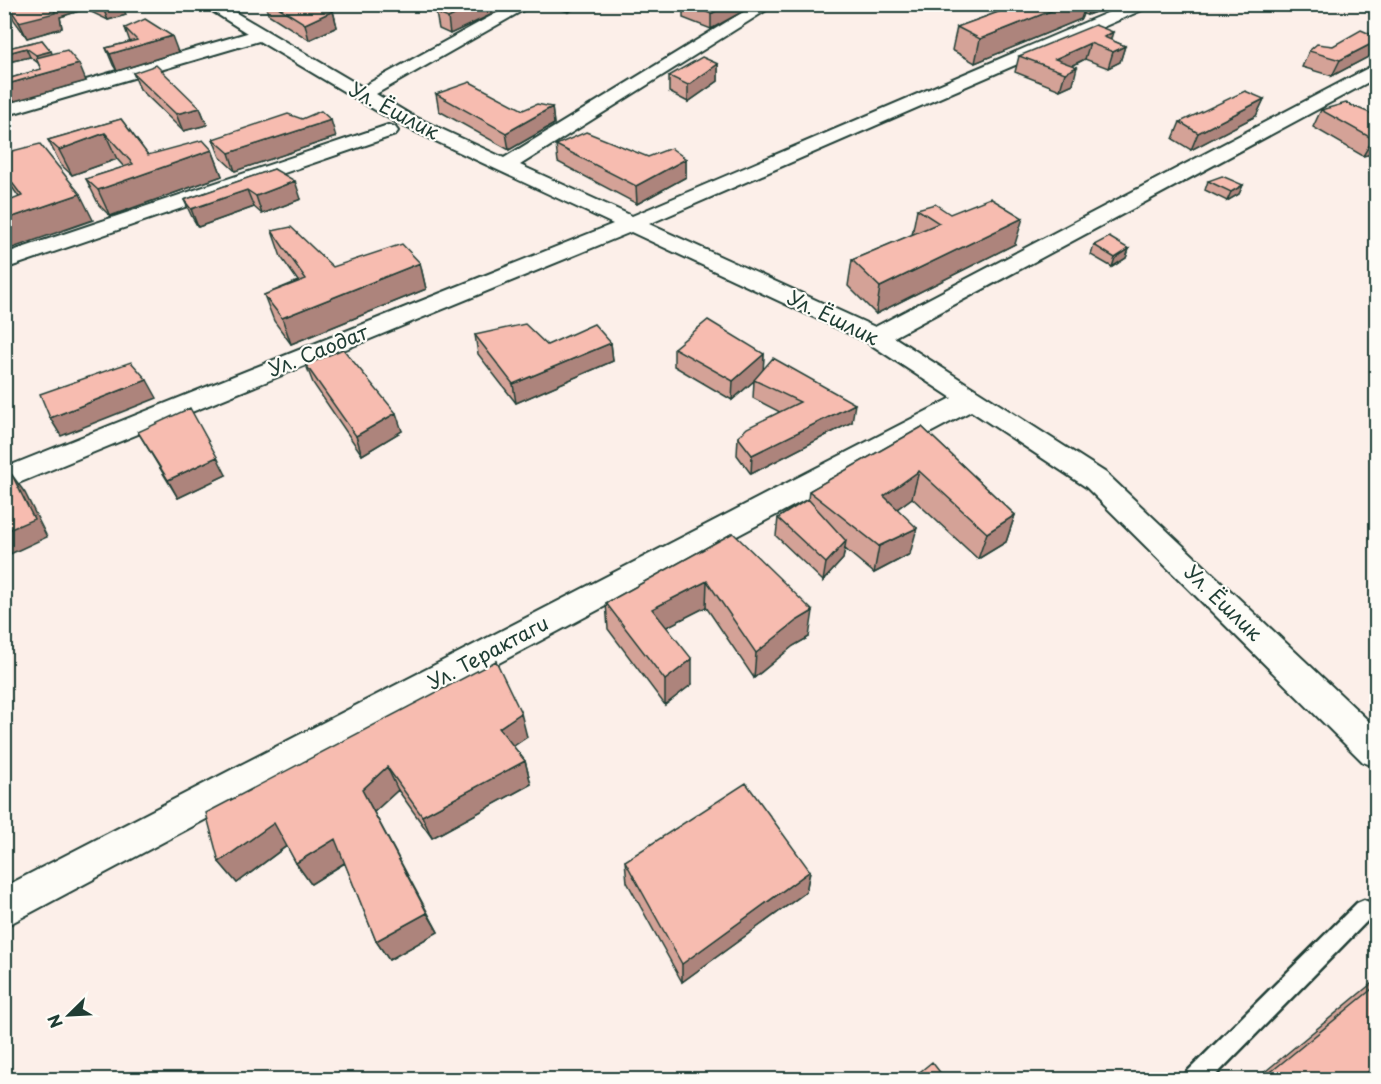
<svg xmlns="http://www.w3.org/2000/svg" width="1381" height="1084" font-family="'Playpen Sans',sans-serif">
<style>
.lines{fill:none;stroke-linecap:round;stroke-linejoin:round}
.lane-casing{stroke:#1f3d34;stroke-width:5}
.street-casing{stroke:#1f3d34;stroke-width:4}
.lane{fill:#fdfcf7;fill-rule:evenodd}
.street{fill:#fdfcf7;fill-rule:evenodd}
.wall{fill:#d4a297;stroke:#1f3d34;stroke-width:1.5}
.shaded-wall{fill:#ad847b;stroke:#1f3d34;stroke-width:1.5}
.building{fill:#f7bcb0;stroke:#1f3d34;stroke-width:1.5}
.labels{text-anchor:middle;stroke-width:4.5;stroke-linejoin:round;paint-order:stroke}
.street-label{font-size:20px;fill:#1f3d34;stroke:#fdfcf7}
</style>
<rect width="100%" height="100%" fill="#fcefe9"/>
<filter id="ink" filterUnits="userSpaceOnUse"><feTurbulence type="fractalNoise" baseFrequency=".0167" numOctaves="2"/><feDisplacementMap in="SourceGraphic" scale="12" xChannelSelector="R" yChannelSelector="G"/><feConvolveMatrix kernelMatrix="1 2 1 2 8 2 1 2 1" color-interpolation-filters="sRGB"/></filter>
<g filter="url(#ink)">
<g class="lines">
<defs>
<path id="lane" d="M 1364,900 L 1371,903 L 1374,910 L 1371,917 L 1211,1080 L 1184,1080 L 1187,1072 L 1357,903 Z"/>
<path id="street" d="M 4,4 L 29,4 L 27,7 L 4,14 Z
M 201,4 L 221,4 L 362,87 L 513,4 L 534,4 L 376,94 L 411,115 L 504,158 L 756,4 L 776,4 L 520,165 L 632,216 L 1128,4 L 1151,4 L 1149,7 L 649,224 L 875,327 L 1370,67 L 1376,66 L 1376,78 L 894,337 L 1106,473 L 1376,728 L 1376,767 L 1363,762 L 1086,487 L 971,411 L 4,927 L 4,887 L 952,398 L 867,342 L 631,232 L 4,489 L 4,468 L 613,224 L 397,123 L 259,41 L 4,116 L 4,104 L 247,33 Z
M 388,125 L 395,127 L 398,131 L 395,135 L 4,269 L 4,254 Z"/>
</defs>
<use href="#lane" class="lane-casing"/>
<use href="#street" class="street-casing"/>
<use href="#lane" class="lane"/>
<use href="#street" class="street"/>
</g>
<path class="wall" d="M 7,4 L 122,4 L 126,15 L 108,20 L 85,9 L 60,17 L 62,28 L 27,38 L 14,20 Z
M 265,4 L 320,4 L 333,11 L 337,27 L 309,40 L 268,14 Z
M 545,4 L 584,4 L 568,12 Z
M 683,4 L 749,4 L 749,8 L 711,29 L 683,18 Z
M 998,4 L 1117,4 L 1087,15 L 1083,14 L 1081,19 L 975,63 L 952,50 L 957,27 L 996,13 Z
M 501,10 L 450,34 L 439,29 L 436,13 Z
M 125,28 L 178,52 L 117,71 L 113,65 L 106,48 L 130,42 Z
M 1377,37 L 1377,47 L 1372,55 L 1332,76 L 1302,67 L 1309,51 Z
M 42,40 L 52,54 L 86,81 L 4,104 L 4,80 L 41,69 L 38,63 L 30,57 L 4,63 L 4,49 Z
M 1111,40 L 1125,46 L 1120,62 L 1108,68 L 1085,59 L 1072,66 L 1073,84 L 1060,90 L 1015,72 L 1019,56 Z
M 718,64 L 718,81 L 688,102 L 669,92 L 669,76 Z
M 133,73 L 200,108 L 207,125 L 183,131 L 140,89 Z
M 436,94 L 523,110 L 552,107 L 554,124 L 509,150 L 439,111 Z
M 1264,99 L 1256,116 L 1191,150 L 1173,139 L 1180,122 Z
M 1321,110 L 1377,116 L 1377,153 L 1363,156 L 1313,127 Z
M 121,119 L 148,155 L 212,150 L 222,176 L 110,216 L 99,205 L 86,179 L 124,167 L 117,159 L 72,175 L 61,165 L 48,140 Z
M 336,137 L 235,171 L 220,157 L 213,139 Z
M 556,145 L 648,157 L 686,159 L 686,177 L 637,204 L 558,162 Z
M 4,153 L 93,220 L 19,197 L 4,176 Z
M 274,169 L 301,199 L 262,214 L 254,207 L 198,227 L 192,217 L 184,200 Z
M 1208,181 L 1243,185 L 1239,194 L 1227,201 L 1205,190 Z
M 917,209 L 950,214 L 1015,244 L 876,314 L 848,286 L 852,260 L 912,235 Z
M 272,231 L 333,267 L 420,263 L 426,289 L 291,344 L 274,321 L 264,295 L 298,281 L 281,257 Z
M 1094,245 L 1129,249 L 1126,258 L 1112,267 L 1091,255 Z
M 475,335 L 547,345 L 611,343 L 613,361 L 516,403 L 478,354 Z
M 674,348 L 764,354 L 763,369 L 852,422 L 751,474 L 737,455 L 738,437 L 780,412 L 753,398 L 754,381 L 732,400 L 674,366 Z
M 306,365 L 402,431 L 362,455 L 313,383 Z
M 922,427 L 1015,515 L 1006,542 L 978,559 L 912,498 L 897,509 L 910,554 L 874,573 L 845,549 L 843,559 L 823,581 L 776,536 L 778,518 L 808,499 L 809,491 Z
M 138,432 L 226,475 L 178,498 Z
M 733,533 L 809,637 L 793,646 L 754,678 L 706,607 L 666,627 L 692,684 L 665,705 L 608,629 L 606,603 Z
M 496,661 L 527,737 L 513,746 L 525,761 L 531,784 L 432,838 L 398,790 L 374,812 L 438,932 L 389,960 L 376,941 L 345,863 L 311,884 L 296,863 L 287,846 L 237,883 L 219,862 Z
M 625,861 L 810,871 L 806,892 L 682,982 L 627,882 Z
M 1377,979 L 1377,1063 L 1360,1080 L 1255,1080 Z"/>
<path class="shaded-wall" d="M 54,4 L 83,4 L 85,9 L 60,17 L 62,28 L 27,38 L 19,22 Z
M 101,4 L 122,4 L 126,15 L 108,20 Z
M 248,4 L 257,4 L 249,8 Z
M 477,4 L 500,4 L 501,10 L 450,34 L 448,18 Z
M 567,4 L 584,4 L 568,12 Z
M 728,4 L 749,4 L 749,8 L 711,29 L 711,14 Z
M 1068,4 L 1086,4 L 1081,19 L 975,63 L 980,39 Z
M 1090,4 L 1117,4 L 1087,15 Z
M 333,11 L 337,27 L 309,40 L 305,24 Z
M 1113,32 L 1108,49 L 1104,37 Z
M 172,36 L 178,52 L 117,71 L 110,54 Z
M 1377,41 L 1377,47 L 1372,55 L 1332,76 L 1340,60 Z
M 1090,43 L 1085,59 L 1060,71 L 1055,59 Z
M 1125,46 L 1120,62 L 1108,68 L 1113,52 Z
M 26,48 L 30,57 L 4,63 L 4,54 Z
M 51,51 L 55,60 L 40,64 L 36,55 Z
M 79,64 L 86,81 L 4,104 L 4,85 Z
M 718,64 L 718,81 L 688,102 L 688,85 Z
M 1077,67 L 1073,84 L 1060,90 L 1065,73 Z
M 1264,99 L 1256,116 L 1191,150 L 1198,133 Z
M 552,107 L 554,124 L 509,150 L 506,133 Z
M 200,108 L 207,125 L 183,131 L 176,114 Z
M 331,120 L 336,137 L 235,171 L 229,153 Z
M 105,133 L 117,159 L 72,175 L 59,150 Z
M 1377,138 L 1377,153 L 1363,156 L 1373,139 Z
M 212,150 L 222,176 L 110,216 L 98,190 Z
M 686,159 L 686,177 L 637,204 L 636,186 Z
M 295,181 L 301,199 L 262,214 L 256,196 Z
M 1243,185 L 1239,194 L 1227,201 L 1231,192 Z
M 247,190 L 254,207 L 198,227 L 191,209 Z
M 80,194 L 93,220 L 4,251 L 4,220 Z
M 1023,218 L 1015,244 L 876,314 L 880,287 Z
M 1129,249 L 1126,258 L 1112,267 L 1115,258 Z
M 420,263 L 426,289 L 291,344 L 282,318 Z
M 611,343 L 613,361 L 516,403 L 513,384 Z
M 764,354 L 763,373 L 732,400 L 733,381 Z
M 147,380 L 157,398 L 61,436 L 50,418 Z
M 855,404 L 852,422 L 751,474 L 752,455 Z
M 396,413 L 402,431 L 362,455 L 356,436 Z
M 217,457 L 226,475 L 178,498 L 168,480 Z
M 919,471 L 912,498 L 879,522 L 884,496 Z
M 12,475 L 25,493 L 47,537 L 8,555 L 4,551 L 4,532 Z
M 1015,515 L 1006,542 L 978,559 L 987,533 Z
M 917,528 L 910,554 L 874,573 L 879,546 Z
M 846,541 L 843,559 L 823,581 L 826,563 Z
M 707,581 L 706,607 L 653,634 L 652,609 Z
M 813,611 L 809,637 L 793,646 L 754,678 L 756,653 L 796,621 Z
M 692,659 L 692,684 L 665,705 L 665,680 Z
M 521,713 L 527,737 L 505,752 L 499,728 Z
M 525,761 L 531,784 L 432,838 L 422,816 Z
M 387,767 L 398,790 L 374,812 L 362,790 Z
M 274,823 L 289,844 L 237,883 L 219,862 Z
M 335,839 L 349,860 L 311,884 L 296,863 Z
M 810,871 L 806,892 L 682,982 L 682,964 Z
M 427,913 L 438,932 L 389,960 L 376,941 Z"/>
<path class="building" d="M 7,4 L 54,4 L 55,13 L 19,22 Z
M 273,4 L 320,4 L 333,11 L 305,24 Z
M 456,4 L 477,4 L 448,18 L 436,13 Z
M 688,4 L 728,4 L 711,14 Z
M 1012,4 L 1068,4 L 980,39 L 957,27 L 1015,6 Z
M 145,19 L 172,36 L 110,54 L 106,48 L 137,40 L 125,28 Z
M 1095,25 L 1113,32 L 1104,37 L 1125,46 L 1113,52 L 1090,43 L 1055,59 L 1077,67 L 1065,73 L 1019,56 Z
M 1361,30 L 1377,37 L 1377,41 L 1340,60 L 1309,51 L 1317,44 L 1333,46 Z
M 42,40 L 51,51 L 36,55 L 26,48 L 4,54 L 4,49 Z
M 67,50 L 79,64 L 4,85 L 4,80 L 41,69 L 36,58 Z
M 702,57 L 718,64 L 688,85 L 669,76 Z
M 156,65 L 200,108 L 176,114 L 133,73 Z
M 470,82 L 523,110 L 537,104 L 552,107 L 506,133 L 436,94 Z
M 1245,91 L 1264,99 L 1198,133 L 1180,122 Z
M 1346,103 L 1377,116 L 1377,122 L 1371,124 L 1377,126 L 1377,138 L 1373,139 L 1321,110 Z
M 321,111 L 331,120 L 229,153 L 213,139 L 288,114 L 302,119 Z
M 121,119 L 148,155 L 203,140 L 212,150 L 98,190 L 86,179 L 133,164 L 105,133 L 59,150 L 48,140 Z
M 586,132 L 648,157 L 671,148 L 686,159 L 636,186 L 556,145 Z
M 40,144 L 80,194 L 4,220 L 4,203 L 22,196 L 4,172 L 4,153 Z
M 274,169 L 295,181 L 256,196 L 247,190 L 191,209 L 184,200 Z
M 1222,176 L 1243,185 L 1231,192 L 1208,181 Z
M 990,198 L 1023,218 L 880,287 L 852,260 L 939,223 L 917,209 L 935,204 L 950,214 Z
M 291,227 L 333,267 L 402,244 L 420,263 L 282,318 L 264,295 L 306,279 L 272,231 Z
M 1109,237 L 1129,249 L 1115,258 L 1094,245 Z
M 708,320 L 764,354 L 733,381 L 674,348 Z
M 525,324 L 547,345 L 594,324 L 611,343 L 513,384 L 475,335 Z
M 343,349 L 396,413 L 356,436 L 306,365 Z
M 773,358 L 855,404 L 752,455 L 738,437 L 747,428 L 800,402 L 754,380 Z
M 131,362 L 147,380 L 50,418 L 40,394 Z
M 190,408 L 217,457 L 168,480 L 138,432 Z
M 922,427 L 1015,515 L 987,533 L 919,471 L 884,496 L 917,528 L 879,546 L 809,491 Z
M 12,475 L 34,519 L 4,532 L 4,478 Z
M 808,499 L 846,541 L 826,563 L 778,518 Z
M 733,533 L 813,611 L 796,621 L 756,653 L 707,581 L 652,609 L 692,659 L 665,680 L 606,603 Z
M 496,661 L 521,713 L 499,728 L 525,761 L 422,816 L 387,767 L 362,790 L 427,913 L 376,941 L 335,839 L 296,863 L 274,823 L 219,862 L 206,813 Z
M 746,783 L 810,871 L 682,964 L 625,861 Z
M 1377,985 L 1377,1063 L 1360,1080 L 1261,1080 Z
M 932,1062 L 946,1080 L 910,1080 Z"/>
</g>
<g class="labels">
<g class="street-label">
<text transform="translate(394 111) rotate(28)" y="7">Ул. Ёшлик</text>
<text transform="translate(833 318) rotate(26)" y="7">Ул. Ёшлик</text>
<text transform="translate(318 351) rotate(-22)" y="7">Ул. Саодат</text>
<text transform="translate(1223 603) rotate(44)" y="7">Ул. Ёшлик</text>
<text transform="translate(488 653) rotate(-28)" y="7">Ул. Терактаги</text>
</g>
</g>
<rect width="1381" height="1084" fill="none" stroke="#fdfcf7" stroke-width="24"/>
<rect x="12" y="12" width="1357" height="1060" fill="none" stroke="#1f3d34" stroke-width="2" filter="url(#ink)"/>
<g transform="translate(69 1015) rotate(246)" stroke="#fdfcf7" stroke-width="4.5" paint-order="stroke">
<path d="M0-4.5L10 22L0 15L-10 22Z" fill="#1f3d34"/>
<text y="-9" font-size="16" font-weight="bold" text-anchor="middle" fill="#1f3d34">N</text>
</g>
</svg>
